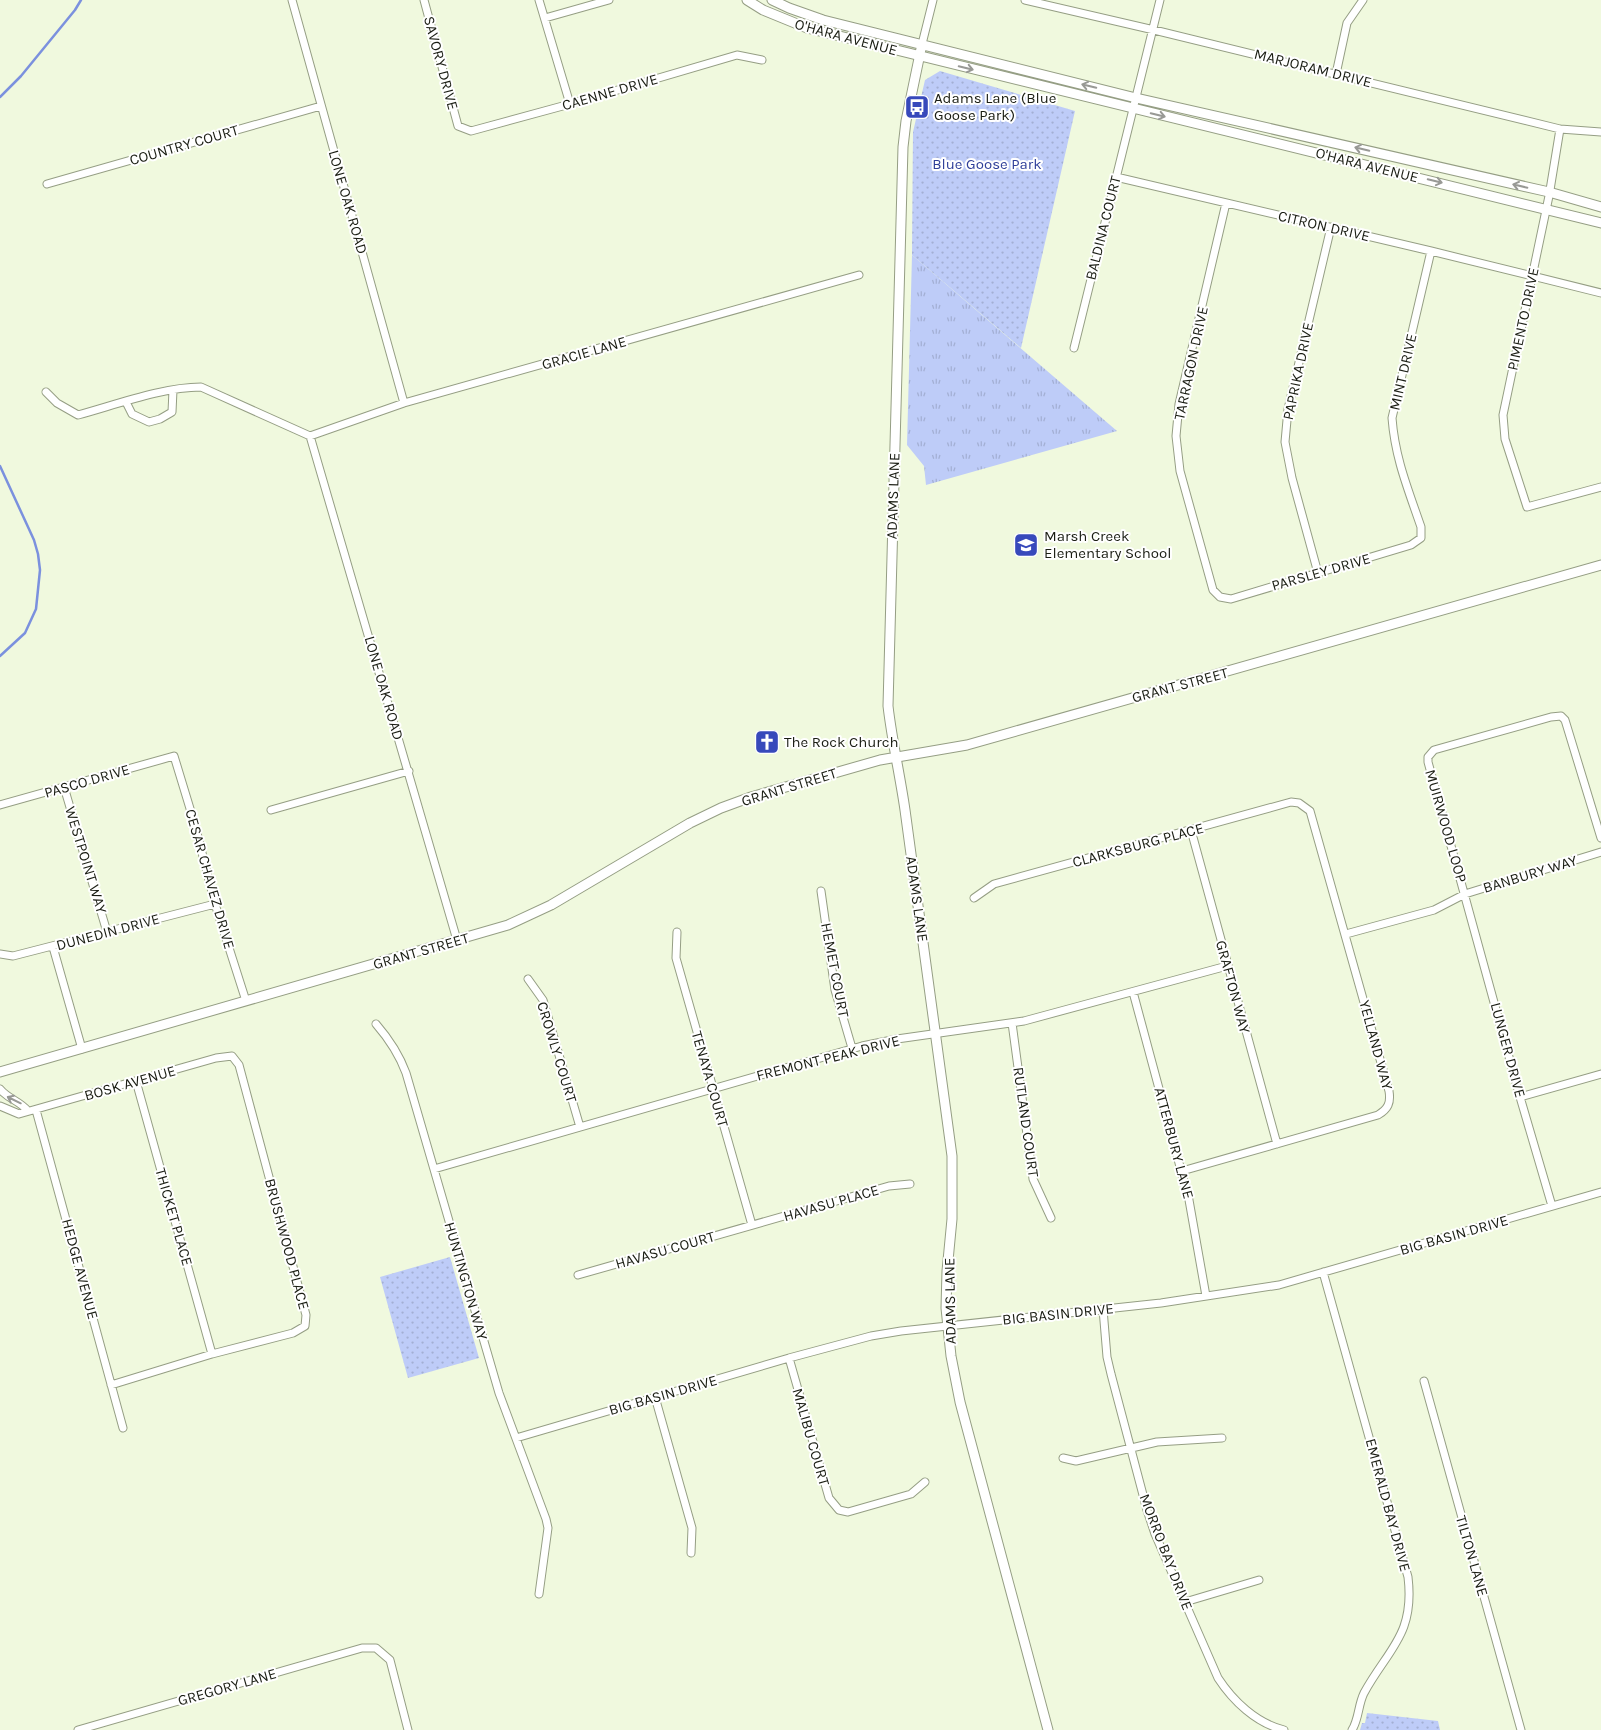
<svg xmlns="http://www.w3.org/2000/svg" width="1601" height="1730" font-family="Karla,sans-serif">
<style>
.grass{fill:url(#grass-tufts)}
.park{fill:url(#park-dots)}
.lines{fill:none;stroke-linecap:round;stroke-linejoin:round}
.stream{stroke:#7b91de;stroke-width:2.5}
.minor-casing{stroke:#959e84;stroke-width:9}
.tertiary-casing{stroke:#959e84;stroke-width:11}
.minor{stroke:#fff;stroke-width:7}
.tertiary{stroke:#fff;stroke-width:9}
.oneway{stroke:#989995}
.labels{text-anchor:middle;stroke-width:4;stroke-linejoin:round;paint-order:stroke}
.street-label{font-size:15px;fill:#1a1d13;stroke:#fff}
.poi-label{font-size:15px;fill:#1a1d13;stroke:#fff;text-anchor:start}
.park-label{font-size:15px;fill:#2f3f99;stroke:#fff}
</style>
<defs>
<pattern id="grass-tufts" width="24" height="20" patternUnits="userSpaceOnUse" patternTransform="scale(1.25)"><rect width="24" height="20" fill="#beccf8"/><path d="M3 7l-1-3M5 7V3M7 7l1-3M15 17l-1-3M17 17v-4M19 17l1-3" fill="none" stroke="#a3afd4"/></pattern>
<pattern id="park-dots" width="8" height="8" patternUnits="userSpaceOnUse" patternTransform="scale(1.25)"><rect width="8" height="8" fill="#beccf8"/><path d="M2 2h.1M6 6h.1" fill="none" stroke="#a3afd4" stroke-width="1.8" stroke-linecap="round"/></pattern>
</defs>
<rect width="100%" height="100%" fill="#f0f9de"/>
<path class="grass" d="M 912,255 L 1117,431 L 926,485 L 924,466 L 907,445 Z"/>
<path class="park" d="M 940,71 L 1075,111 L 1021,348 L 912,255 L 913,132 L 925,80 Z
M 450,1257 L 479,1358 L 408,1378 L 380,1277 Z
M 1367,1713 L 1438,1721 L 1440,1730 L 1360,1730 L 1362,1723 L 1365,1723 Z"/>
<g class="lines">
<path class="stream" d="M 0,97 L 21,76 L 75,10 L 81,0
M 0,466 L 34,540 L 38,554 L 40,570 L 36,609 L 25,633 L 0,656"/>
<defs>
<path id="minor" d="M 292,0 L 404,403
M 424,0 L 458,126 L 471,131 L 570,104 L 737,55 L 762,60
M 539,0 L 570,104
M 1025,0 L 1154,30 L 1560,129 L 1601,132
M 545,18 L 609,0
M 922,44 L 933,0
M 1336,74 L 1347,23 L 1363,0
M 1560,129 L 1549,196 L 1503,415 L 1505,439 L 1527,507 L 1601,487
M 1116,177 L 1431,251 L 1601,293
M 47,184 L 321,106
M 1226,203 L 1179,404 L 1176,436 L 1180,471 L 1213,590 L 1220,597 L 1231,599 L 1411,545 L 1421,538 L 1421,527 C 1408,489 1395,458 1392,418 L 1431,251
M 1074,348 L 1160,0
M 46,392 L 57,403 L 78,415 C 115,405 163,387 201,387 L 310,436
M 126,402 L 132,414 L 149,422 L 160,419 L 172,412 L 173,390
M 310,436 L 404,403 L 859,275
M 310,436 L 457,940
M 1318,573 L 1292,478 L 1285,442 L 1288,409 L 1331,227
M 64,787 L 107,932
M 0,805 L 174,756 L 195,825 L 215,904 L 246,1001
M 271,810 L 409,771
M 1191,830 L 1277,1144
M 821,891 L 835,990 L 852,1048
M 974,898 L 994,884 L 1291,802 L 1299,803 L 1310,811 L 1389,1091 C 1391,1103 1388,1109 1378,1115 L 1182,1171
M 677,932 L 676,958 L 752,1225
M 1346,934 L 1434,910 L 1465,894 L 1601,852
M 53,947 L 82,1049
M 0,954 L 13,956 L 215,904
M 528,979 L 543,1000 L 580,1127
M 1133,992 L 1189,1200 L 1206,1296
M 1012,1023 L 1033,1179 L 1051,1218
M 376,1024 C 389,1039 399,1054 406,1073 L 499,1393 L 546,1519 L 548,1528 L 539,1594
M 136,1081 L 212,1354
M 0,1089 C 8,1099 20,1101 28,1111
M 1520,1097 L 1601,1074
M 0,1106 L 19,1114 L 216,1058 L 232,1056 L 239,1065 L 306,1315 L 305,1326 L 293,1333 L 212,1354 L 111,1385
M 36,1110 L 123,1428
M 434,1169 L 862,1046 L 897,1039 L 1024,1021 L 1227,966
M 1552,1206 L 1520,1097 L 1428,762 L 1428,757 L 1434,750 L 1551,717 L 1561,716 L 1565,720 L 1601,838
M 1323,1272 L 1408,1577 C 1415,1635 1388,1649 1364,1693 C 1358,1705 1359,1719 1352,1730
M 578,1275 L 889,1186 L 910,1184
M 1103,1309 L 1107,1357 L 1111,1374 L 1147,1510 L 1155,1534 L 1218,1678 C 1233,1701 1256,1723 1284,1730
M 789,1358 L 829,1498 L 839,1510 L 848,1512 L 911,1494 L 925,1482
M 1424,1381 L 1521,1730
M 655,1397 L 692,1528 L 691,1553
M 516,1438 L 789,1358 L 871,1336 L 901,1331 L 1161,1303 L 1279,1285 L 1601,1192
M 1063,1458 L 1076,1461 L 1157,1442 L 1222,1438
M 1185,1602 L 1259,1580
M 78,1730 L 362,1648 L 376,1648 L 390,1660 L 408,1730"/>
<path id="tertiary" d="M 747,0 L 763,10 L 807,28 L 1601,223
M 772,0 L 789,8 L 823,20 L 1136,98 L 1549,192 L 1601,207
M 922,44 L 906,121 L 903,147 L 888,706 C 892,741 900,775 905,810 L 952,1156 L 952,1219 L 947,1271 L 946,1308 L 951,1356 L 960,1402 L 1048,1730
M 0,1072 L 508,925 L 551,905 L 690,823 L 721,808 L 751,797 L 880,760 L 967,745 L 1601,565"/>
</defs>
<use href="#minor" class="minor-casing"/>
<use href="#tertiary" class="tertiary-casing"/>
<use href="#minor" class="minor"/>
<use href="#tertiary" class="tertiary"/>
</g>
<defs><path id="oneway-shaft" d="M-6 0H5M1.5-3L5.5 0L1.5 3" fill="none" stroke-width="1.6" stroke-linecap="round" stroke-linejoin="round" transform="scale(1.25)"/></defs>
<g class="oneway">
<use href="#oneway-shaft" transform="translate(966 68) rotate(14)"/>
<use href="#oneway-shaft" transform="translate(1089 86) rotate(-166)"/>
<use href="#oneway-shaft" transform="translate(1158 115) rotate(14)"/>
<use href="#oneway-shaft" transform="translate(1362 149) rotate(-167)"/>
<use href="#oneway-shaft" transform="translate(1435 181) rotate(14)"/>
<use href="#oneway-shaft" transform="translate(1520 186) rotate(-167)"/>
<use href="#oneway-shaft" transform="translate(14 1100) rotate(-154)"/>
</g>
<defs>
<symbol id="bus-square" viewBox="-11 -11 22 22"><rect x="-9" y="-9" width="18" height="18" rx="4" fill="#3749bb" stroke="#fff"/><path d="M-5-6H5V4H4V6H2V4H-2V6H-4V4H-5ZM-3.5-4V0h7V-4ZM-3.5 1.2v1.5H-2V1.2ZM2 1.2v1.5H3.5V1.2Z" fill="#fff"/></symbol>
<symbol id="school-square" viewBox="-11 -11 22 22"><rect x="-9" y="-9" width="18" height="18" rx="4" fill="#3749bb" stroke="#fff"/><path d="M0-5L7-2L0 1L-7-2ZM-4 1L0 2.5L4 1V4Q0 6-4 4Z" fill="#fff"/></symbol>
<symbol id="church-square" viewBox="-11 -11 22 22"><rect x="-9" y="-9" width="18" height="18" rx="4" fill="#3749bb" stroke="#fff"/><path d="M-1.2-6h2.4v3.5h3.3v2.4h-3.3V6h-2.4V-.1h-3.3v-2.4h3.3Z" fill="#fff"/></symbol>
</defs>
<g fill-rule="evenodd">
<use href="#bus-square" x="903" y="93" width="28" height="28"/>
<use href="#school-square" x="1012" y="531" width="28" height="28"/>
<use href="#church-square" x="753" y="728" width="28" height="28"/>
</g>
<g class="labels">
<g class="street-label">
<text transform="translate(846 37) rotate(15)" y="5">O'HARA AVENUE</text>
<text transform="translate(441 63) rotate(75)" y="5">SAVORY DRIVE</text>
<text transform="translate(1313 68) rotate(14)" y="5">MARJORAM DRIVE</text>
<text transform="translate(610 92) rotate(-16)" y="5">CAENNE DRIVE</text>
<text transform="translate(184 145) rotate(-16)" y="5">COUNTRY COURT</text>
<text transform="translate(1367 165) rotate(14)" y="5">O'HARA AVENUE</text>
<text transform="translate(348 202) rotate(74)" y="5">LONE OAK ROAD</text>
<text transform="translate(1324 226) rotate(13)" y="5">CITRON DRIVE</text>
<text transform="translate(1103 228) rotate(-76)" y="5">BALDINA COURT</text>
<text transform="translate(1523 319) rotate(-78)" y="5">PIMENTO DRIVE</text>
<text transform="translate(584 353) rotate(-16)" y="5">GRACIE LANE</text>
<text transform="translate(1191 363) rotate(-78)" y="5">TARRAGON DRIVE</text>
<text transform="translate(1298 371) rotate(-78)" y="5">PAPRIKA DRIVE</text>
<text transform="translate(1403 372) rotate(-77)" y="5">MINT DRIVE</text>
<text transform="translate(893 496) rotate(-88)" y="5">ADAMS LANE</text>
<text transform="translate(1321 572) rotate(-16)" y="5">PARSLEY DRIVE</text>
<text transform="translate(1180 685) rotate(-15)" y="5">GRANT STREET</text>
<text transform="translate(384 688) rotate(74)" y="5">LONE OAK ROAD</text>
<text transform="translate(87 781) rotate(-16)" y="5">PASCO DRIVE</text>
<text transform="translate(789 787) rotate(-17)" y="5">GRANT STREET</text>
<text transform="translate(1446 826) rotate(74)" y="5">MUIRWOOD LOOP</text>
<text transform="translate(1138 845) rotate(-15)" y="5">CLARKSBURG PLACE</text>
<text transform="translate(86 860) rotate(73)" y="5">WESTPOINT WAY</text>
<text transform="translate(1530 874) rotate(-17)" y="5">BANBURY WAY</text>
<text transform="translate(210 879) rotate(74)" y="5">CESAR CHAVEZ DRIVE</text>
<text transform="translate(917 899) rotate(82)" y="5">ADAMS LANE</text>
<text transform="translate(108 932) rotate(-15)" y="5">DUNEDIN DRIVE</text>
<text transform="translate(421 951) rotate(-16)" y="5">GRANT STREET</text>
<text transform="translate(835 970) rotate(79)" y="5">HEMET COURT</text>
<text transform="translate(1233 987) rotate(75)" y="5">GRAFTON WAY</text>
<text transform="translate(1376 1045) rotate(75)" y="5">YELLAND WAY</text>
<text transform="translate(1508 1050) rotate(75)" y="5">LUNGER DRIVE</text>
<text transform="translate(557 1052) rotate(73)" y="5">CROWLY COURT</text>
<text transform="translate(828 1058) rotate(-14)" y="5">FREMONT PEAK DRIVE</text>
<text transform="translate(710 1079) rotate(74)" y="5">TENAYA COURT</text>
<text transform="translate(130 1083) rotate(-16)" y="5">BOSK AVENUE</text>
<text transform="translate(1026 1122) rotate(82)" y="5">RUTLAND COURT</text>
<text transform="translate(1174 1143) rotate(75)" y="5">ATTERBURY LANE</text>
<text transform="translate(831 1203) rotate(-16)" y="5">HAVASU PLACE</text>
<text transform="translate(174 1217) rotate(74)" y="5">THICKET PLACE</text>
<text transform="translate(1454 1235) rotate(-16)" y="5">BIG BASIN DRIVE</text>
<text transform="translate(287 1244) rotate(75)" y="5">BRUSHWOOD PLACE</text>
<text transform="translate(665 1250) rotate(-16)" y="5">HAVASU COURT</text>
<text transform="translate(80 1269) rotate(75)" y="5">HEDGE AVENUE</text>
<text transform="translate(466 1281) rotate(74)" y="5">HUNTINGTON WAY</text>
<text transform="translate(950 1301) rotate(-91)" y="5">ADAMS LANE</text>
<text transform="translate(1058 1314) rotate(-6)" y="5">BIG BASIN DRIVE</text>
<text transform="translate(663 1395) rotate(-16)" y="5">BIG BASIN DRIVE</text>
<text transform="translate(811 1437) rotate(74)" y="5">MALIBU COURT</text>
<text transform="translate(1388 1505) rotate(75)" y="5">EMERALD BAY DRIVE</text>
<text transform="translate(1166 1552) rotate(69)" y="5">MORRO BAY DRIVE</text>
<text transform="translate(1472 1556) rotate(74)" y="5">TILTON LANE</text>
<text transform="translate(227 1687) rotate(-16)" y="5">GREGORY LANE</text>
</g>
<g class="poi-label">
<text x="934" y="103">Adams Lane (Blue<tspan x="934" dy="17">Goose Park)</tspan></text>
<text x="1044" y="541">Marsh Creek<tspan x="1044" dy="17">Elementary School</tspan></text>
<text x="784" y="747">The Rock Church</text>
</g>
<g class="park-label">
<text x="987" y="169">Blue Goose Park</text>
</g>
</g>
</svg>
